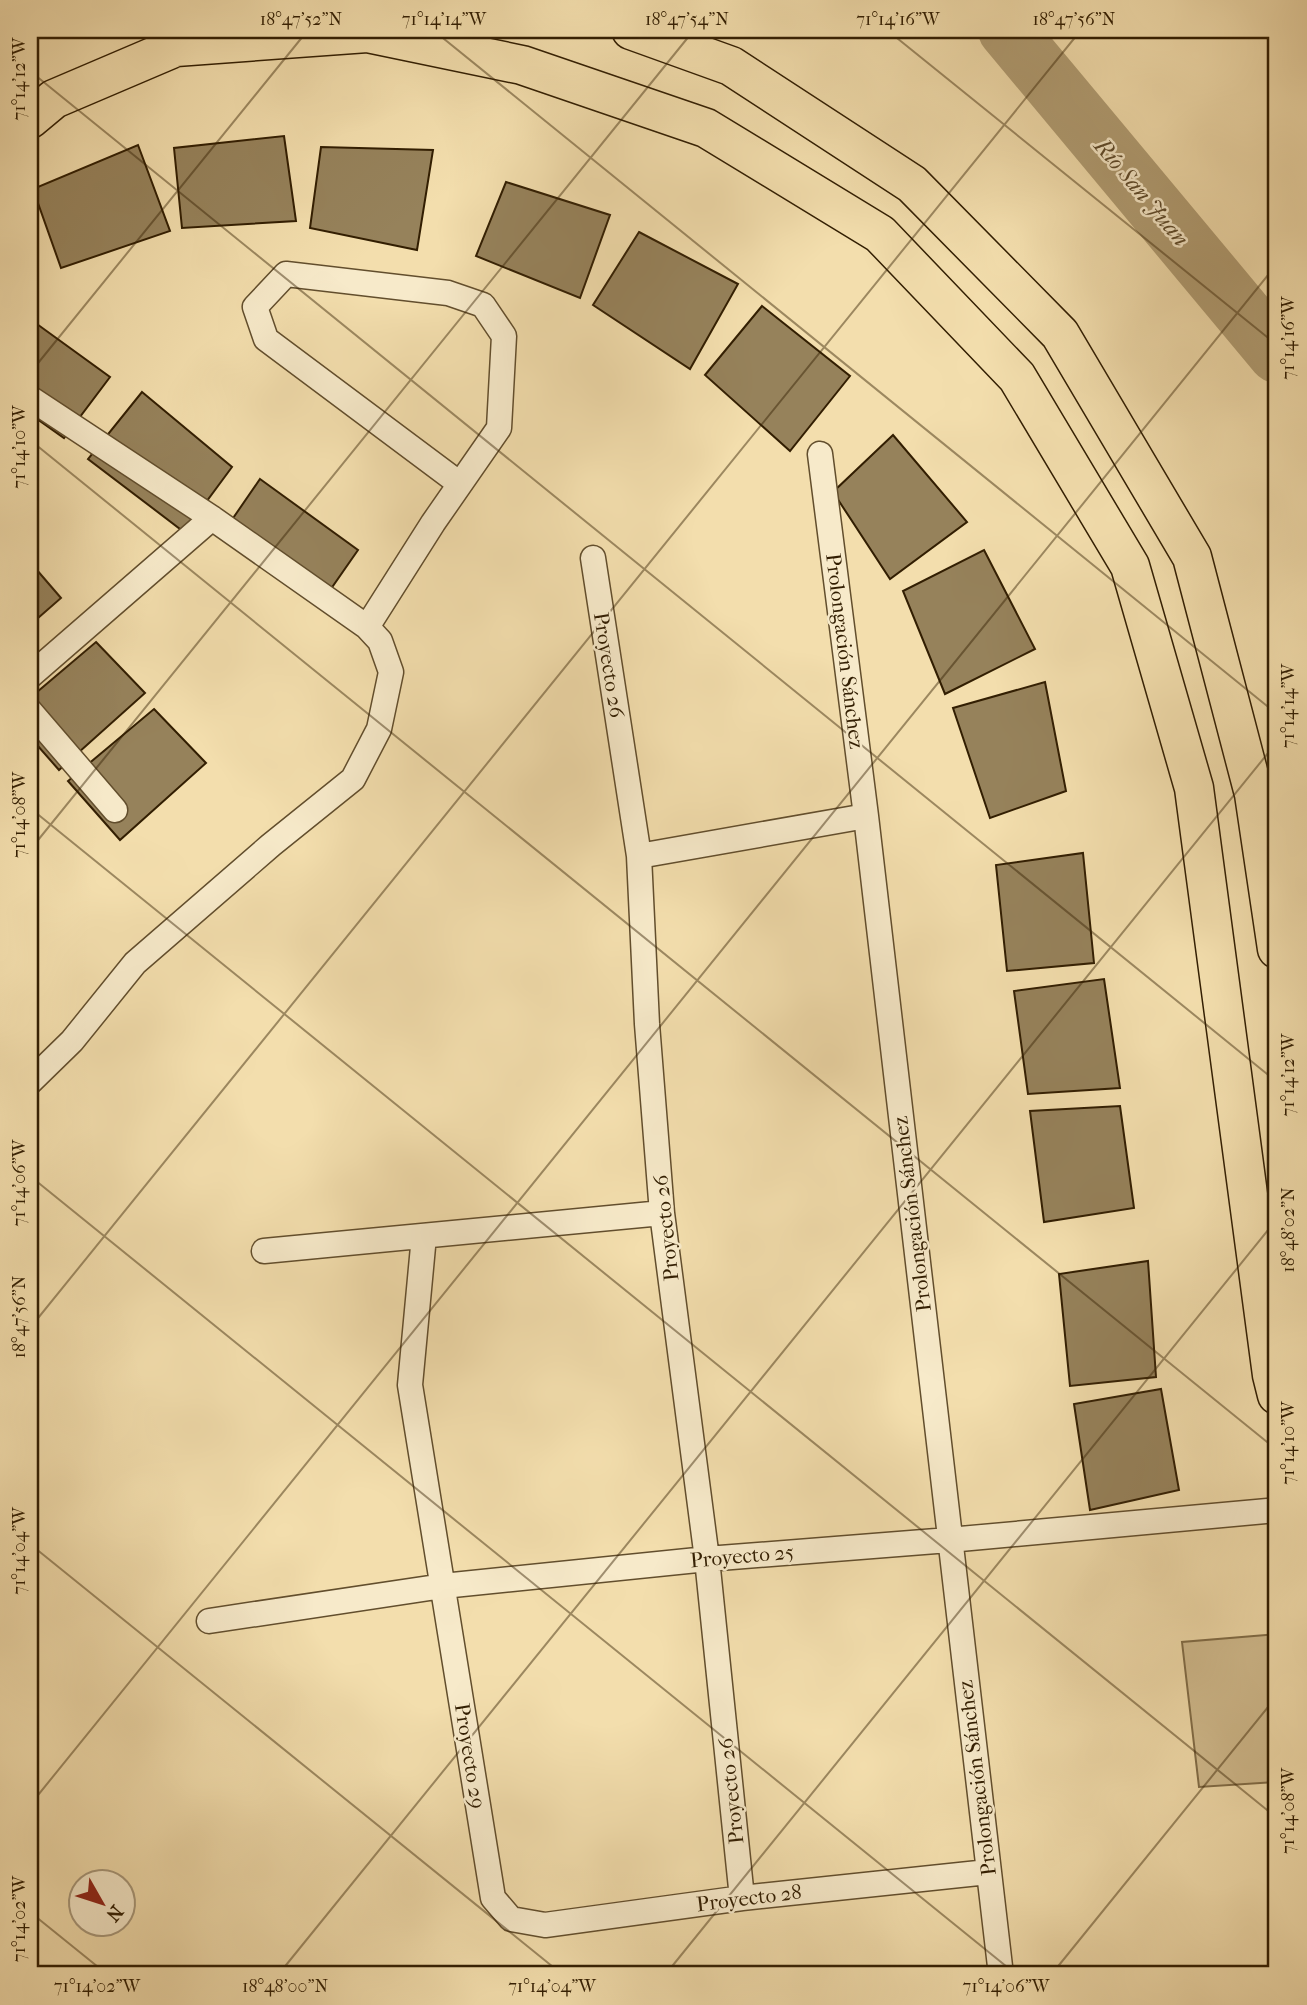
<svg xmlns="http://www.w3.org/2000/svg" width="1307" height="2005" font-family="'IM FELL French Canon',serif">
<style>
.green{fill:#d2bd90;stroke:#826e49;stroke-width:2}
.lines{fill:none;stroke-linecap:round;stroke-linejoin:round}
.river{stroke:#b19d73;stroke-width:58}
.building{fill:#96825b;stroke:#321e02;stroke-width:2}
.minor-casing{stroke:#624e2d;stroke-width:27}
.primary-casing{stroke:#321e02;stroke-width:41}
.minor{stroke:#f7eaca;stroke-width:24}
.primary{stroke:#f3dead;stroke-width:38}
.ticks{fill:none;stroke:#321e02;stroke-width:2;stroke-opacity:0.45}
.labels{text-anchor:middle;stroke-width:5;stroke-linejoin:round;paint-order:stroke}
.street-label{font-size:21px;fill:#321e02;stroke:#f7eaca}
.water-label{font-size:23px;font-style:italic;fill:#5e4a2a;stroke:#f7eaca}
.neatline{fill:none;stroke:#321e02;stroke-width:2.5}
.ticks-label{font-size:18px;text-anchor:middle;fill:#321e02}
</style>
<rect width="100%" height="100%" fill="#f3dead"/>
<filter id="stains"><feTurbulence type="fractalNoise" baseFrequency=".00286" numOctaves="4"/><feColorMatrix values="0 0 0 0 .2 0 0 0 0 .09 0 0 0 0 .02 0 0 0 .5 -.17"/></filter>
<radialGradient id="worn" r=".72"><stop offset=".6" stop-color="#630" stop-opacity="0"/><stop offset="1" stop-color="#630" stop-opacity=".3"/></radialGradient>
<path class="green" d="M 1277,1634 L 1277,1782 L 1199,1787 L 1182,1642 Z"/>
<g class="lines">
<path class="river" d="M 1007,30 L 1277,354"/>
</g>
<path class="building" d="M 284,136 L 296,221 L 182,228 L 174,148 Z
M 138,145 L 170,231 L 61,268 L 33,189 Z
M 321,147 L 433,150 L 417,250 L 310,228 Z
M 506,182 L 610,215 L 580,298 L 476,256 Z
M 639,232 L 738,284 L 690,369 L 593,305 Z
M 762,306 L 850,376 L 790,451 L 705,375 Z
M 30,319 L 110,377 L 64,438 L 30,414 Z
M 142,392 L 232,467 L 184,532 L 88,459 Z
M 893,435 L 967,522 L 890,579 L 833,492 Z
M 260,479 L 358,550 L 328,593 L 229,524 Z
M 984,550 L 1035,649 L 945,694 L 903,591 Z
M 30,562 L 61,598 L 30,625 Z
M 96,642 L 145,693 L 59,770 L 30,737 L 30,698 Z
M 1045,682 L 1066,791 L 990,818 L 953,708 Z
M 154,709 L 206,763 L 120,840 L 68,781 Z
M 1083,853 L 1094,963 L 1007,971 L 996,865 Z
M 1104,979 L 1120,1088 L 1028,1094 L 1014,991 Z
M 1120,1106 L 1134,1208 L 1044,1222 L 1030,1111 Z
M 1148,1261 L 1156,1377 L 1070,1386 L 1059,1274 Z
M 1161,1389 L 1179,1490 L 1090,1510 L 1074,1404 Z"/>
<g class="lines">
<defs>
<path id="minor" d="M 30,398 L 212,518 L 367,627 L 380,641 L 391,672 L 379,729 L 353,779 L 271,845 L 135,963 L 72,1041 L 30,1082
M 820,454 L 866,816 L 1001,1975
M 593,558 L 639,856 L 647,1024 L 662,1213 L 707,1559 L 742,1898
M 367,627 L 433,523 L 499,428 L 504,336 L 483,305 L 448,293 L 286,274 L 255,307 L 266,339 L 460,484
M 30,676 L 212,518
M 30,711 L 115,810
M 639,856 L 866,816
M 424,1236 L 410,1385 L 493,1898 L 511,1919 L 545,1925 L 742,1898 L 988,1872
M 264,1251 L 662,1213
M 209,1621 L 443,1586 L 707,1559 L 949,1540 L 1277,1510"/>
<path id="primary" d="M 631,30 L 731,66 L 912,184 L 1060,334 L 1192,557 L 1254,794 L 1277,949
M 30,119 L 54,99 L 176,47 L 367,33 L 522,65 L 706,128 L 880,234 L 1017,377 L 1130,566 L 1194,788 L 1272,1375 L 1277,1395"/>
</defs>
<use href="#minor" class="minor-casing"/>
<use href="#primary" class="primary-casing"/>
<use href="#minor" class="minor"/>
<use href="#primary" class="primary"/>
</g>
<path class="ticks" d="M 433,30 L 1277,714M 887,30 L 1277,345M 30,71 L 1277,1082M 30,373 L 308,30M 30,440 L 1277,1450M 30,808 L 1277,1818M 30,850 L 694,30M 30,1176 L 1017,1975M 30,1328 L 1081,30M 30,1544 L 563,1975M 30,1805 L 1277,264M 30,1912 L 108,1975M 278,1975 L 1277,742M 665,1975 L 1277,1219M 1051,1975 L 1277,1696"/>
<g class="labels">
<g class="street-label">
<text transform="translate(845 651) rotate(83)" y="7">Prolongación Sánchez</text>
<text transform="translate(609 665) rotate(81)" y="7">Proyecto 26</text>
<text transform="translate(912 1214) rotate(-97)" y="7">Prolongación Sánchez</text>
<text transform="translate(666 1228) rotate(-96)" y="7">Proyecto 26</text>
<text transform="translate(742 1556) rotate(-5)" y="7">Proyecto 25</text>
<text transform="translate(470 1756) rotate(81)" y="7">Proyecto 29</text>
<text transform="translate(977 1778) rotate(-97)" y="7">Prolongación Sánchez</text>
<text transform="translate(731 1791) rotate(-96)" y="7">Proyecto 26</text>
<text transform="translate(749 1898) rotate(-7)" y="7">Proyecto 28</text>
</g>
<g class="water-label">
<text transform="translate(1142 192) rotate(50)" y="8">Río San Juan</text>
</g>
</g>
<rect width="1307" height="2005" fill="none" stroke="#f3dead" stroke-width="77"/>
<g transform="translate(102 1903) rotate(129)"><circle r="33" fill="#f7eaca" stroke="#a8987a" stroke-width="2"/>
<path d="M0-5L12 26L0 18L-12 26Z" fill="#8f2418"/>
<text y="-10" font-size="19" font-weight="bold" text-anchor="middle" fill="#321e02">N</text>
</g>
<rect x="38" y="38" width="1230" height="1928" class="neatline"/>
<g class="ticks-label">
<text x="301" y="25">18°47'52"N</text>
<text x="444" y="25">71°14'14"W</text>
<text x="687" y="25">18°47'54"N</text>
<text x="898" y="25">71°14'16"W</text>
<text x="1074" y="25">18°47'56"N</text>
<text transform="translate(19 79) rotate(-90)" y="6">71°14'12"W</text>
<text transform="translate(1288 338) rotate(-90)" y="6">71°14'16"W</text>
<text transform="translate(19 447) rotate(-90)" y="6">71°14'10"W</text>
<text transform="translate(1288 706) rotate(-90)" y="6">71°14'14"W</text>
<text transform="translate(19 815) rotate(-90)" y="6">71°14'08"W</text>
<text transform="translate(1288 1075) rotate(-90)" y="6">71°14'12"W</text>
<text transform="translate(19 1183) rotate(-90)" y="6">71°14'06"W</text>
<text transform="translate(1288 1230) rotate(-90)" y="6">18°48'02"N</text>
<text transform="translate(19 1317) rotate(-90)" y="6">18°47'56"N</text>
<text transform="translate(1288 1443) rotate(-90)" y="6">71°14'10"W</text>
<text transform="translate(19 1551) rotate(-90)" y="6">71°14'04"W</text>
<text transform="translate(1288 1811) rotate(-90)" y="6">71°14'08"W</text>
<text transform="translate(19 1919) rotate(-90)" y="6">71°14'02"W</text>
<text x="97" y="1992">71°14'02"W</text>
<text x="285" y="1992">18°48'00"N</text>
<text x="552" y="1992">71°14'04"W</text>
<text x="1006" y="1992">71°14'06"W</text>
</g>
<rect width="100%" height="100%" filter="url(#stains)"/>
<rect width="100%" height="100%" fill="url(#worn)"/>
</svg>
